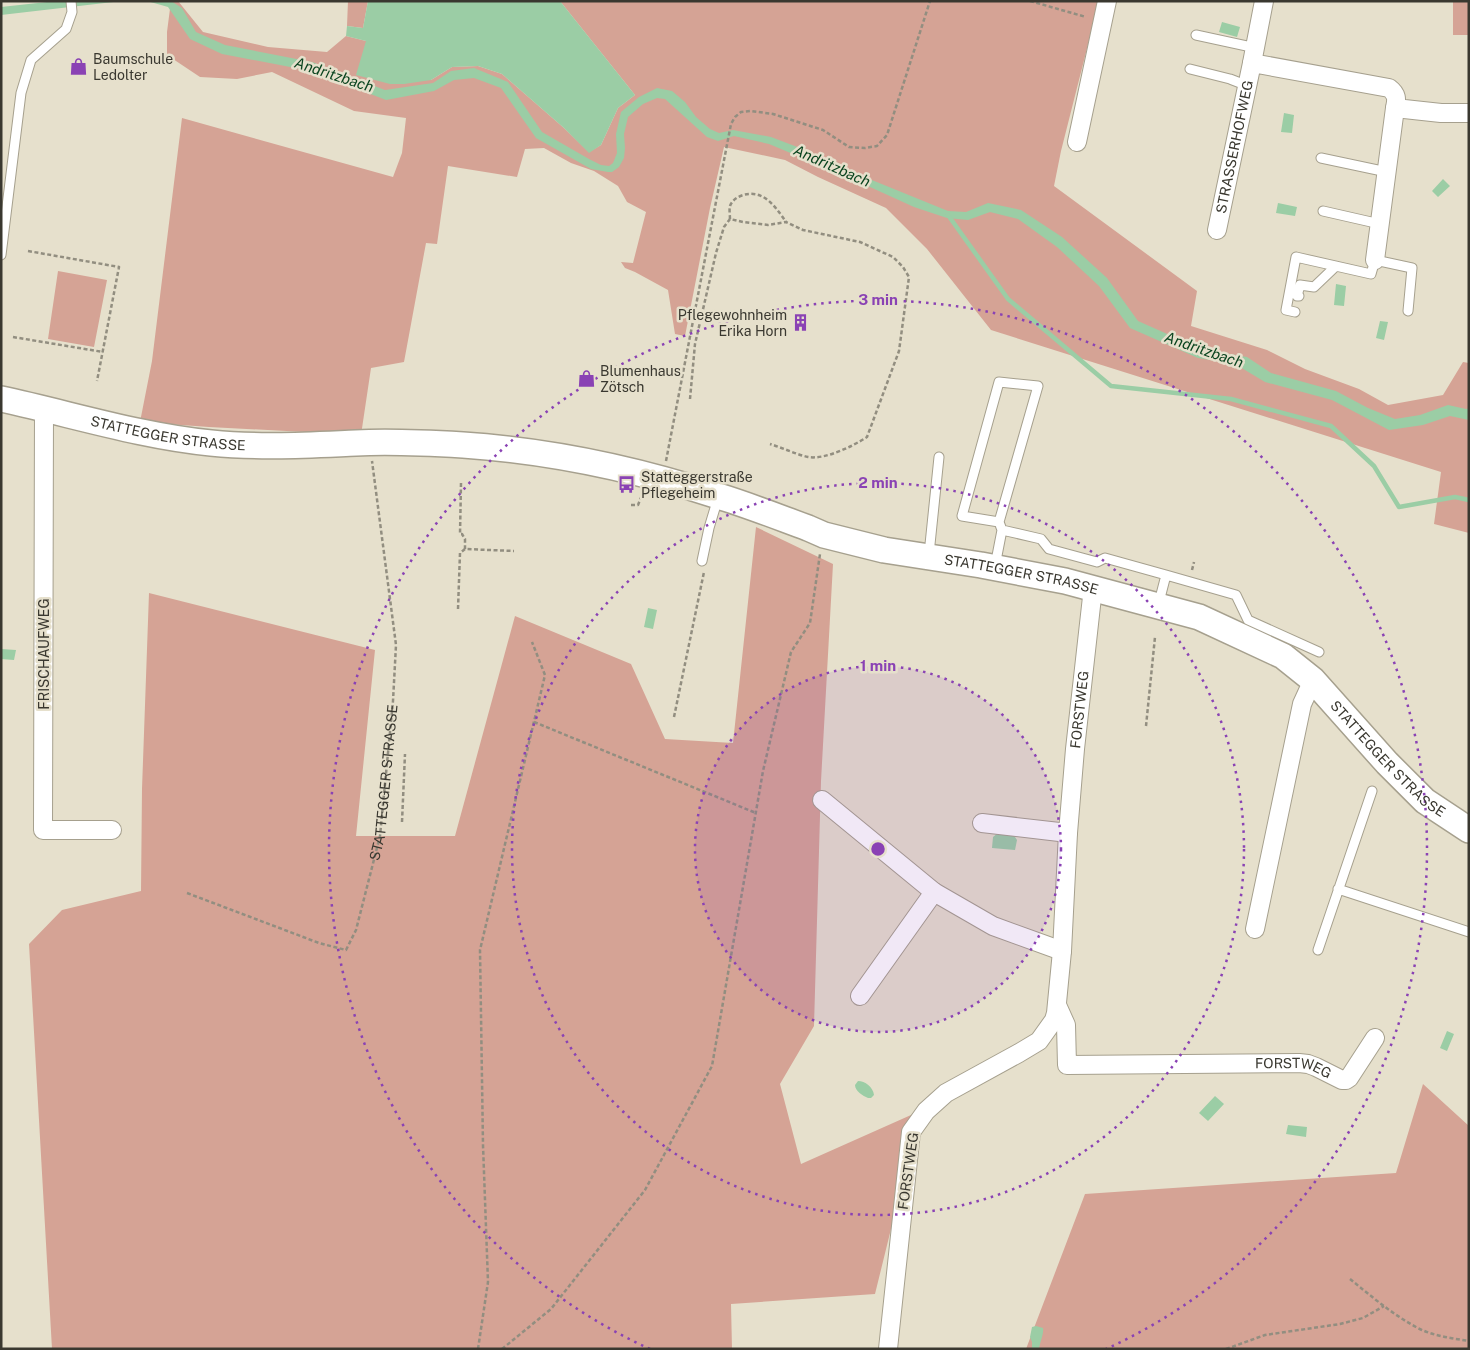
<svg xmlns="http://www.w3.org/2000/svg" width="1470" height="1350" font-family="'Public Sans',sans-serif">
<style>
.green{fill:#d5a395}
.water{fill:#9bcda5}
.lines{fill:none;stroke-linecap:round;stroke-linejoin:round}
.stream{stroke:#9bcda5;stroke-width:4.5}
.lane-casing{stroke:#a6a08e;stroke-width:11}
.street-casing{stroke:#a6a08e;stroke-width:20}
.secondary-casing{stroke:#a6a08e;stroke-width:28}
.path{stroke:#928e80;stroke-width:2.5;stroke-dasharray:4 2.5;stroke-linecap:butt}
.lane{stroke:#fff;stroke-width:9}
.street{stroke:#fff;stroke-width:18}
.secondary{stroke:#fff;stroke-width:25}
.ring{fill:none;stroke:#8a42b4;stroke-width:2.5;stroke-dasharray:2.5 5}
.labels{text-anchor:middle;stroke-width:5;stroke-linejoin:round;paint-order:stroke}
.poi-label{font-size:14px;fill:#3a3830;stroke:#e6e0cc;text-anchor:start}
.street-label{font-size:14px;fill:#3a3830;stroke:#e6e0cc}
.water-label{font-size:15px;font-style:italic;fill:#0a441f;stroke:#e6e0cc}
.centre{fill:#8a42b4;stroke:#e6e0cc;stroke-width:2.5}
.ring-label{font-size:15px;text-anchor:middle;font-weight:bold;fill:#8a42b4;stroke:#e6e0cc;stroke-width:5;stroke-linejoin:round;paint-order:stroke}
</style>
<rect width="100%" height="100%" fill="#e6e0cc"/>
<path class="green" d="M 171,1 L 178,1 L 203,32 L 268,47 L 327,52 L 346,36 L 366,41 L 431,80 L 452,67 L 478,66 L 502,74 L 564,128 L 589,152 L 601,145 L 618,108 L 635,95 L 560,1 L 1099,1 L 1061,151 L 1054,186 L 1197,291 L 1191,326 L 1267,350 L 1305,369 L 1359,389 L 1388,405 L 1443,395 L 1463,362 L 1469,363 L 1469,533 L 1434,524 L 1441,472 L 991,330 L 927,249 L 886,208 L 818,177 L 785,160 L 724,147 L 710,208 L 685,336 L 675,334 L 668,290 L 635,272 L 625,268 L 621,262 L 633,263 L 646,212 L 627,202 L 618,186 L 594,171 L 571,163 L 544,148 L 525,149 L 517,177 L 448,166 L 437,244 L 426,243 L 404,362 L 371,368 L 361,435 L 209,427 L 140,422 L 152,361 L 182,118 L 393,177 L 402,153 L 406,118 L 354,111 L 272,72 L 237,79 L 200,77 L 167,55 L 167,32 Z
M 348,1 L 368,1 L 363,28 L 347,26 Z
M 1453,1 L 1469,1 L 1469,35 L 1453,35 Z
M 58,271 L 107,280 L 94,347 L 48,339 Z
M 756,527 L 833,564 L 821,781 L 814,1026 L 780,1084 L 801,1164 L 920,1111 L 875,1294 L 731,1304 L 732,1349 L 52,1349 L 29,944 L 62,910 L 141,891 L 142,789 L 149,593 L 375,650 L 356,836 L 455,836 L 515,616 L 631,664 L 665,739 L 733,743 Z
M 1423,1084 L 1469,1126 L 1469,1349 L 1026,1349 L 1085,1194 L 1396,1173 Z"/>
<path class="water" d="M 56,1 L 122,1 L 1,15 L 1,7 Z
M 147,1 L 171,1 L 182,8 L 196,32 L 225,45 L 312,62 L 385,90 L 433,83 L 451,71 L 474,68 L 508,82 L 542,132 L 589,159 L 601,165 L 609,166 L 613,163 L 617,153 L 616,134 L 621,112 L 639,97 L 657,88 L 672,91 L 685,102 L 696,117 L 710,129 L 719,133 L 733,130 L 771,137 L 800,148 L 862,176 L 948,211 L 966,212 L 988,203 L 1021,210 L 1062,237 L 1107,278 L 1138,321 L 1201,349 L 1247,357 L 1271,373 L 1336,391 L 1368,408 L 1395,419 L 1420,415 L 1448,405 L 1466,409 L 1469,408 L 1469,420 L 1450,416 L 1423,425 L 1389,430 L 1332,400 L 1265,382 L 1235,364 L 1198,358 L 1130,328 L 1099,286 L 1057,247 L 1018,219 L 990,212 L 968,220 L 947,218 L 914,207 L 848,177 L 769,144 L 734,136 L 718,141 L 707,137 L 665,99 L 657,98 L 643,104 L 628,117 L 624,134 L 625,148 L 624,158 L 619,167 L 612,172 L 608,172 L 591,169 L 536,138 L 501,88 L 474,78 L 454,80 L 434,91 L 386,100 L 311,71 L 222,54 L 190,39 L 168,7 Z
M 368,1 L 560,1 L 635,95 L 618,108 L 601,145 L 589,153 L 564,128 L 502,74 L 478,66 L 452,67 L 431,80 L 404,84 L 390,84 L 356,75 L 366,41 L 346,36 L 347,26 L 363,28 Z
M 1222,22 L 1240,27 L 1237,37 L 1219,32 Z
M 1284,113 L 1294,115 L 1292,133 L 1281,132 Z
M 1443,179 L 1450,186 L 1438,197 L 1432,191 Z
M 1278,203 L 1297,207 L 1295,216 L 1276,213 Z
M 1336,284 L 1346,286 L 1344,306 L 1334,305 Z
M 1380,321 L 1388,322 L 1384,340 L 1376,338 Z
M 648,608 L 657,610 L 653,629 L 644,627 Z
M 1,649 L 16,650 L 14,660 L 1,659 Z
M 998,833 L 1013,834 L 1017,840 L 1015,850 L 992,848 L 993,837 Z
M 1447,1031 L 1454,1034 L 1447,1051 L 1440,1048 Z
M 858,1081 C 865,1081 873,1087 874,1095 L 871,1098 L 868,1098 C 863,1096 855,1091 855,1085 Z
M 1215,1096 L 1224,1104 L 1208,1121 L 1199,1113 Z
M 1288,1125 L 1307,1127 L 1306,1137 L 1286,1134 Z
M 1036,1326 L 1043,1328 C 1044,1334 1040,1342 1039,1349 L 1032,1349 L 1032,1342 L 1030,1337 L 1032,1327 Z"/>
<g class="lines">
<path class="stream" d="M 948,215 L 1008,299 L 1111,386 L 1231,399 L 1331,426 L 1374,466 L 1399,507 L 1455,497 L 1469,500"/>
<defs>
<path id="lane" d="M 1196,35 L 1256,48
M 1190,69 L 1230,79 L 1248,86
M 1321,158 L 1387,172
M 1323,211 L 1380,224
M 1,255 L 21,93 L 31,60 L 66,29 L 72,12 L 71,1
M 1299,296 L 1297,296 L 1300,285 L 1314,287 L 1336,266
M 1295,312 L 1286,310 L 1296,257 L 1371,274 L 1375,260 L 1412,268 L 1408,311
M 999,522 L 962,516 L 999,382 L 1038,386 L 999,522 L 1002,530
M 929,554 L 939,457
M 702,561 L 709,528 L 718,498
M 995,566 L 1002,530 L 1041,539 L 1049,549 L 1097,562 L 1105,558 L 1166,575
M 1158,606 L 1166,575 L 1236,595 L 1248,620 L 1319,652
M 1338,889 L 1469,932
M 1318,950 L 1372,791"/>
<g id="street">
<path d="M 1252,63 L 1264,1"/>
<path d="M 1077,142 L 1107,1"/>
<path id="s2" d="M 1217,230 L 1252,63 L 1389,88 C 1397,94 1397,99 1395,108 L 1441,113 L 1469,113"/>
<path d="M 1375,260 L 1395,108"/>
<path d="M 44,408 L 43,830 L 112,830"/>
<path d="M 822,800 L 934,892"/>
<path d="M 982,823 L 1068,833"/>
<path d="M 1255,929 L 1302,704 L 1313,680"/>
<path d="M 860,996 L 934,892 L 993,926 L 1062,951"/>
<path id="s3" d="M 1057,1005 L 1066,1025 L 1067,1065 L 1299,1063 L 1308,1064 L 1316,1067 L 1342,1080 L 1346,1080 L 1349,1078 L 1375,1038"/>
<path id="s4" d="M 888,1349 L 911,1132 L 926,1111 L 946,1093 L 1019,1053 L 1039,1041 L 1054,1020 L 1056,1013 L 1062,951 L 1068,833 L 1075,749 L 1093,588"/>
</g>
<g id="secondary">
<path id="s5" d="M 1,399 C 71,414 140,436 211,443 C 259,448 308,445 356,443 C 390,441 429,443 463,445 C 550,451 636,469 718,496 C 748,505 778,517 808,528 L 824,535 L 884,550 L 981,565 L 1065,581 L 1199,617 L 1283,656 L 1313,680 L 1387,763 L 1425,801 L 1469,830"/>
</g>
</defs>
<use href="#lane" class="lane-casing"/>
<use href="#street" class="street-casing"/>
<use href="#secondary" class="secondary-casing"/>
<g class="path">
<path d="M 1030,1 L 1086,17"/>
<path d="M 730,219 C 730,215 729,210 730,206 C 734,195 751,191 761,196 C 771,200 780,213 786,222"/>
<path d="M 28,251 L 119,267 L 97,381"/>
<path d="M 13,337 L 103,352"/>
<path d="M 690,399 L 695,344 L 716,253 L 724,227 L 730,219 L 743,222 L 768,225 L 786,222 L 803,230 L 860,242 L 893,257 L 903,267 L 909,277 L 899,351 L 867,437 C 853,446 825,460 808,457 C 795,454 783,448 770,444"/>
<path d="M 666,461 L 731,124 L 735,117 L 741,112 L 751,111 L 773,114 L 823,130 L 849,147 L 865,148 L 877,146 L 887,135 L 930,1"/>
<path d="M 461,483 L 460,534 L 462,534 L 465,539 L 465,549"/>
<path d="M 631,505 L 638,505 L 642,495"/>
<path d="M 1192,570 L 1194,562"/>
<path d="M 458,609 L 460,553 L 465,549 L 514,551"/>
<path d="M 674,717 L 704,572"/>
<path d="M 534,722 L 756,813"/>
<path d="M 1146,726 L 1155,637"/>
<path d="M 402,822 L 405,754"/>
<path id="s1" d="M 187,893 L 319,943 L 346,950 L 356,930 L 380,836 L 393,701 L 396,645 L 372,461"/>
<path d="M 1350,1279 C 1371,1296 1392,1314 1416,1327 C 1432,1336 1451,1338 1469,1341"/>
<path d="M 478,1349 L 488,1282 L 483,1145 L 480,950 L 545,675 L 532,642"/>
<path d="M 502,1349 L 551,1309 L 645,1190 L 712,1066 L 763,771 L 791,652 L 810,623 L 820,554"/>
<path d="M 1226,1349 L 1265,1335 L 1340,1324 L 1363,1318 L 1384,1306"/>
</g>
<use href="#lane" class="lane"/>
<use href="#street" class="street"/>
<use href="#secondary" class="secondary"/>
</g>
<circle cx="878" cy="849" r="183" fill="#8a42b4" fill-opacity=".12"/>
<g class="ring">
<circle cx="878" cy="849" r="183"/>
<circle cx="878" cy="849" r="366"/>
<path d="M650 1349A549 549 0 1 1 1106 1349"/>
</g>
<defs>
<symbol id="shop-bare" viewBox="-9 -9 18 18"><path d="M-5-2.5h2.3a2.7 3.5 0 0 1 5.4 0H5L5.5 6h-11ZM-1.5-2.5h3a1.5 2.3 0 0 0-3 0Z" fill="#8a42b4" stroke="#e6e0cc" stroke-width="2.5" paint-order="stroke"/></symbol>
<symbol id="building-bare" viewBox="-9 -9 18 18"><path d="M-4-6H4V6H1V3H-1V6H-4ZM-2.5-4.3h1.7v1.8h-1.7ZM.8-4.3h1.7v1.8H.8ZM-2.5-1h1.7V.8h-1.7ZM.8-1h1.7V.8H.8Z" fill="#8a42b4" stroke="#e6e0cc" stroke-width="2.5" paint-order="stroke"/></symbol>
<symbol id="bus-bare" viewBox="-9 -9 18 18"><path d="M-5-6H5V4H4V6H2V4H-2V6H-4V4H-5ZM-3.5-4V0h7V-4ZM-3.5 1.2v1.5H-2V1.2ZM2 1.2v1.5H3.5V1.2Z" fill="#8a42b4" stroke="#e6e0cc" stroke-width="2.5" paint-order="stroke"/></symbol>
</defs>
<g fill-rule="evenodd">
<use href="#shop-bare" x="66" y="54" width="25" height="25"/>
<use href="#building-bare" x="788" y="310" width="25" height="25"/>
<use href="#shop-bare" x="574" y="366" width="25" height="25"/>
<use href="#bus-bare" x="614" y="472" width="25" height="25"/>
</g>
<g class="labels">
<g class="poi-label">
<text x="93" y="64">Baumschule<tspan x="93" dy="16">Ledolter</tspan></text>
<text x="787" y="320" text-anchor="end">Pflegewohnheim<tspan x="787" dy="16">Erika Horn</tspan></text>
<text x="600" y="376">Blumenhaus<tspan x="600" dy="16">Zötsch</tspan></text>
<text x="641" y="482">Statteggerstraße<tspan x="641" dy="16">Pflegeheim</tspan></text>
</g>
<g class="street-label">
<text dy="5" stroke="none"><textPath href="#s2" startOffset="85">STRASSERHOFWEG</textPath></text>
<text dy="5" stroke="none"><textPath href="#s5" startOffset="171">STATTEGGER STRASSE</textPath></text>
<text dy="5" stroke="none"><textPath href="#s5" startOffset="1042">STATTEGGER STRASSE</textPath></text>
<text transform="translate(44 654) rotate(-90)" y="5">FRISCHAUFWEG</text>
<text dy="5" stroke="none"><textPath href="#s4" startOffset="715">FORSTWEG</textPath></text>
<text dy="5" stroke="none"><textPath href="#s5" startOffset="1465">STATTEGGER STRASSE</textPath></text>
<text dy="5" stroke="none"><textPath href="#s1" startOffset="342">STATTEGGER STRASSE</textPath></text>
<text dy="5" stroke="none"><textPath href="#s3" startOffset="289">FORSTWEG</textPath></text>
<text transform="translate(908 1171) rotate(-82)" y="5">FORSTWEG</text>
</g>
<g class="water-label">
<text transform="translate(334 75) rotate(18)" y="5">Andritzbach</text>
<text transform="translate(832 166) rotate(24)" y="5">Andritzbach</text>
<text transform="translate(1204 350) rotate(19)" y="5">Andritzbach</text>
</g>
</g>
<circle cx="878" cy="849" r="8" class="centre"/>
<g class="ring-label">
<text x="878" y="305">3 min</text>
<text x="878" y="488">2 min</text>
<text x="878" y="671">1 min</text>
</g>
<rect width="1470" height="1350" fill="none" stroke="#3a3830" stroke-width="5"/>
</svg>
